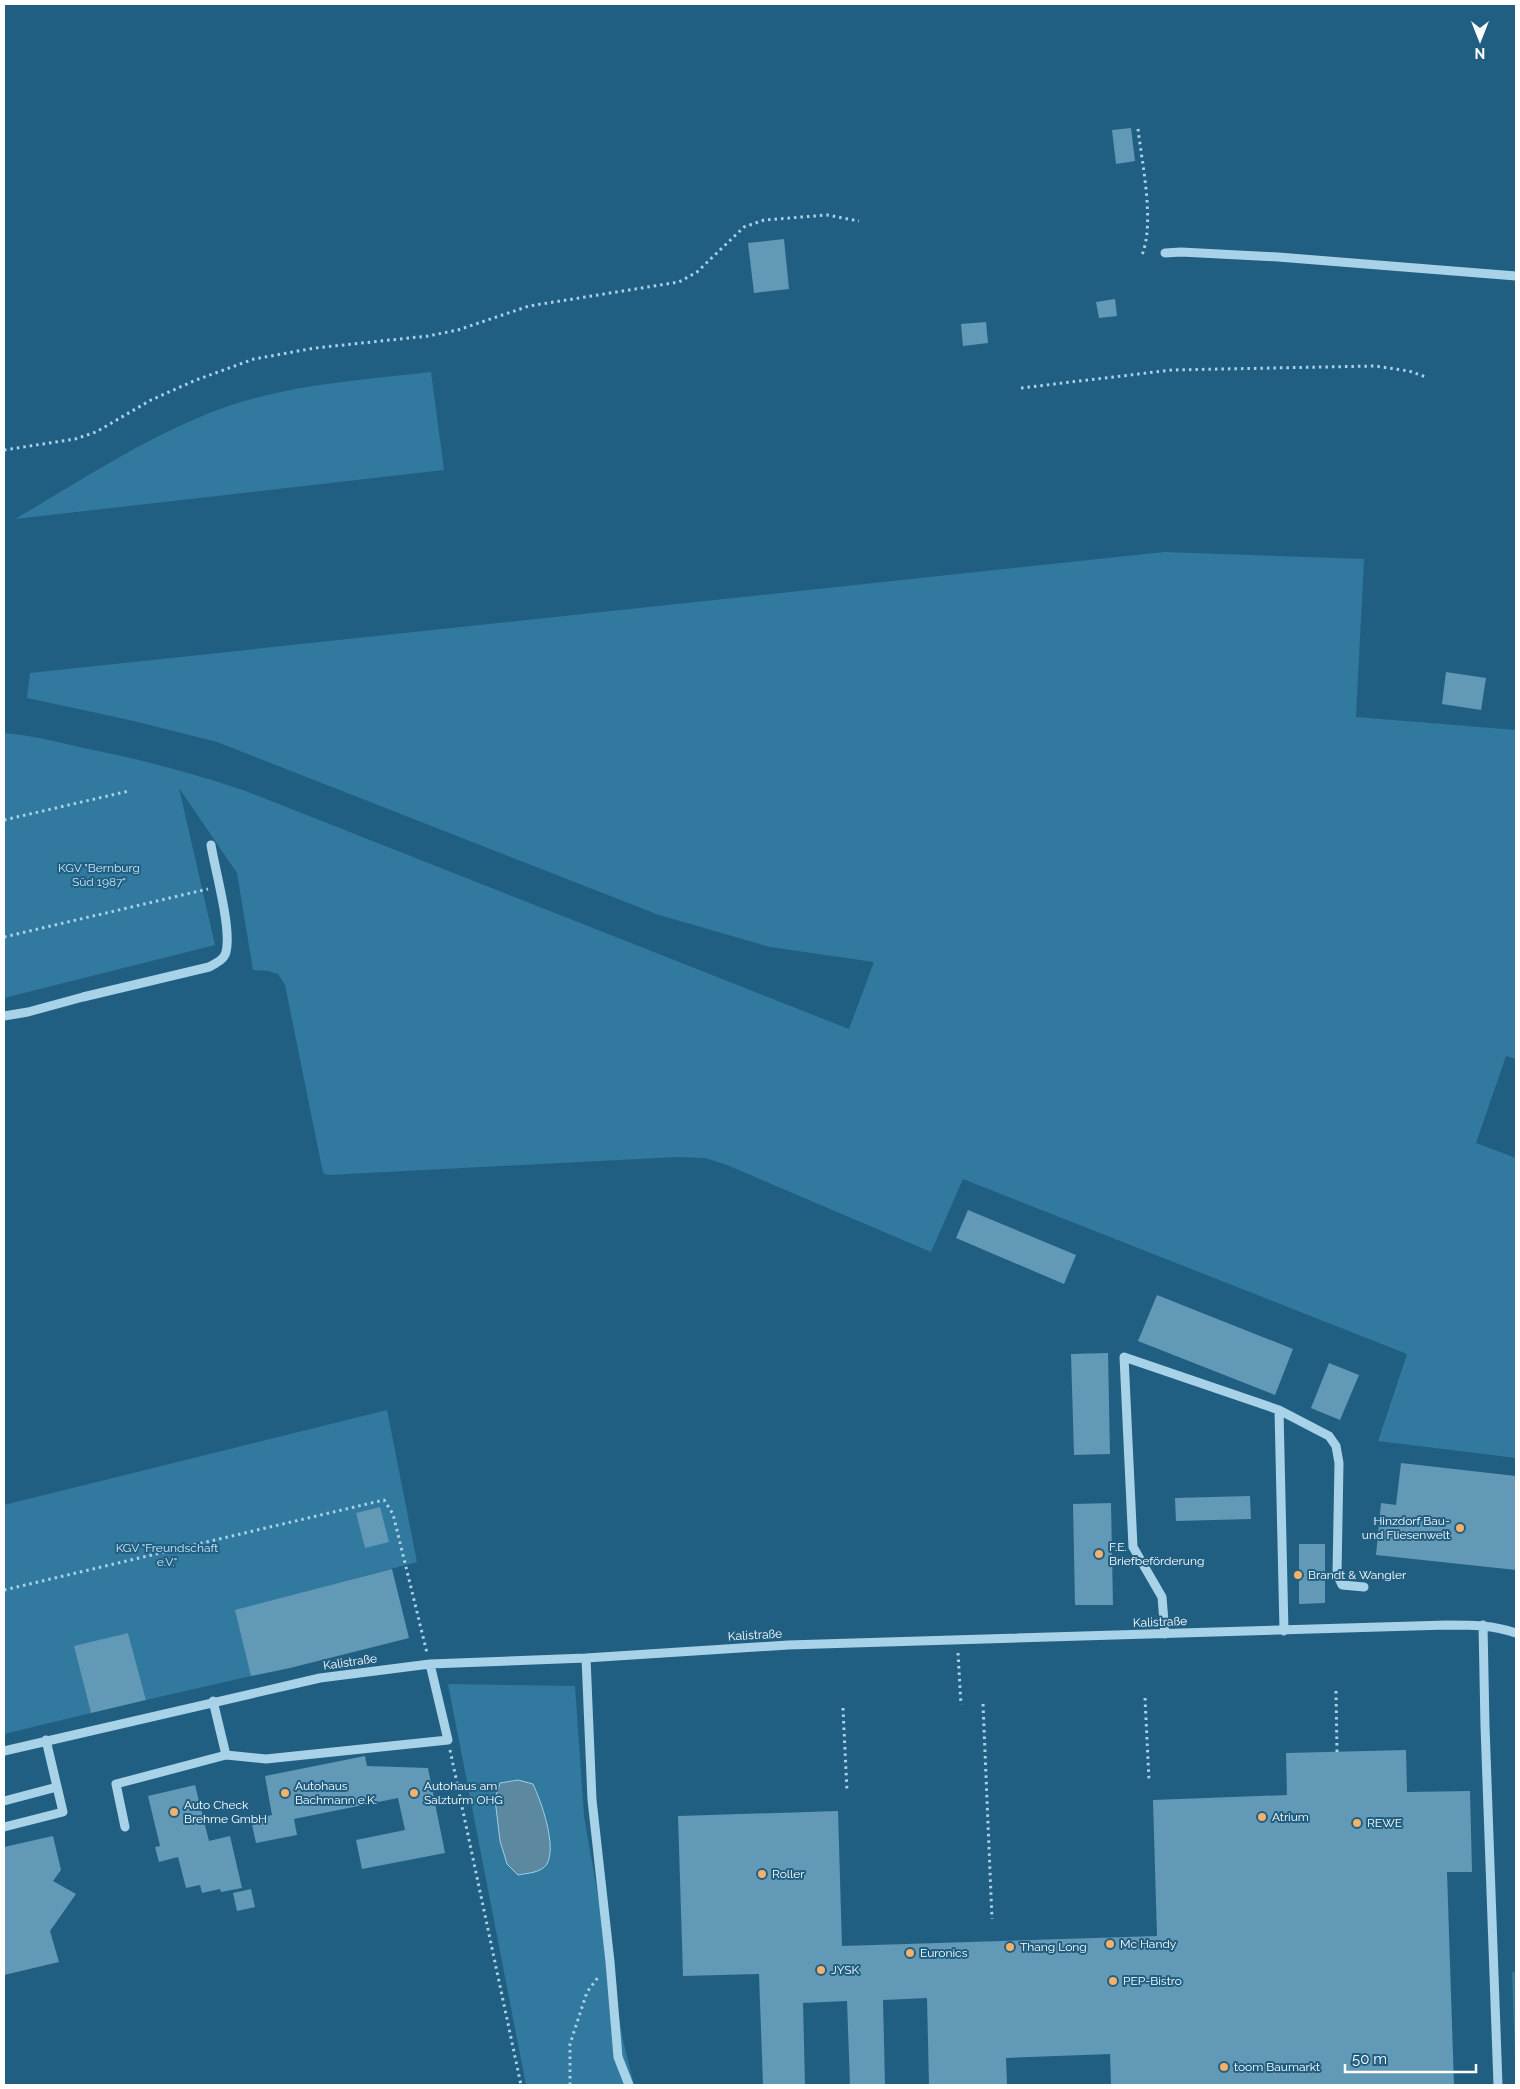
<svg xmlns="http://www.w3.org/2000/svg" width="1520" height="2089" font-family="Raleway,sans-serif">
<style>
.green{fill:#31799e}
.water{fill:#5c88a0;stroke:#9cd0e9}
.building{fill:#6299b6}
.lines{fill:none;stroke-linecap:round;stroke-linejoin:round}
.path{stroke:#a8d2e8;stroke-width:3;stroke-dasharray:2.5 4;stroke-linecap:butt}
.minor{stroke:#a8d2e8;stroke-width:9}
.poi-dot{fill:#f5b069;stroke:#215f82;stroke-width:2}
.labels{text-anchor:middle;stroke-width:4;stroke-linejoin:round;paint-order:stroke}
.park-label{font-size:12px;fill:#cce8f6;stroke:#215f82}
.poi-label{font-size:12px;fill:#fff;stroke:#215f82;text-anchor:start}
.street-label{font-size:12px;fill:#fff;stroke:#215f82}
</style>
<rect width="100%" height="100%" fill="#215f82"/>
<path class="green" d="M 431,372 L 444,470 L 15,519 C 89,476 168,422 251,399 C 310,383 371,379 431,372 Z
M 1164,552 L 1364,559 L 1356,717 L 1516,730 L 1516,1059 L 1506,1056 L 1476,1143 L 1516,1158 L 1516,1458 L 1378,1441 L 1407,1354 L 963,1179 L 931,1252 L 727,1165 L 705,1158 L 677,1157 L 328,1175 L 323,1173 L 285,985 L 278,974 L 268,971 L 253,970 L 237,873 L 179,788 L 215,945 L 4,998 L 4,733 C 29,735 54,741 79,747 C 135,758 189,772 243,790 L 849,1029 L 874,962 L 770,947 L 659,915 L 217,742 L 134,721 L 27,698 L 30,673 Z
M 387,1410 L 417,1562 L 305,1592 L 251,1676 L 146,1700 L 128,1633 L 75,1647 L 91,1713 L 4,1734 L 4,1505 Z
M 448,1684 L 575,1686 L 584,1816 L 623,2040 L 634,2085 L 526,2085 Z
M 1512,1972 L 1516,1972 L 1516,2085 Z"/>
<path class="water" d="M 518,1780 L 533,1784 C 541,1801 557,1845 547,1864 C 541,1873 528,1873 518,1875 L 507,1864 L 500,1841 L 495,1799 L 500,1783 Z"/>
<path class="building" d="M 1131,128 L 1135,161 L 1116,164 L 1112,130 Z
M 784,239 L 789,289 L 754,293 L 748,243 Z
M 1115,299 L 1117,316 L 1099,318 L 1096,302 Z
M 986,322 L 988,343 L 963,346 L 961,324 Z
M 1446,672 L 1486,678 L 1481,710 L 1442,704 Z
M 968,1210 L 1076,1255 L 1064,1284 L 956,1238 Z
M 1157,1295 L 1293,1349 L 1275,1395 L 1138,1341 Z
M 1108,1353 L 1110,1454 L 1074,1455 L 1071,1354 Z
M 1329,1363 L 1359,1375 L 1340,1420 L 1311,1408 Z
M 1401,1463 L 1516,1476 L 1516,1570 L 1376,1555 L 1381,1503 L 1396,1505 Z
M 1250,1496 L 1251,1519 L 1176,1521 L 1175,1498 Z
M 1111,1503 L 1113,1605 L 1075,1605 L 1073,1504 Z
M 380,1507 L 389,1542 L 365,1548 L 356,1513 Z
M 1299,1544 L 1325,1544 L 1325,1603 L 1299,1604 Z
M 392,1569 L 409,1638 L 290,1668 L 251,1676 L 235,1610 Z
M 128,1633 L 146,1700 L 91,1713 L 74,1646 Z
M 1406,1750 L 1407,1792 L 1470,1791 L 1472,1872 L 1447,1872 L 1454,2085 L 1111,2085 L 1110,2054 L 1006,2058 L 1007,2085 L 929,2085 L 927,1998 L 883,2000 L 885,2085 L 850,2085 L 847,2001 L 803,2003 L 805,2085 L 763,2085 L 759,1974 L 683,1976 L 678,1816 L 838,1811 L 842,1946 L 1157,1936 L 1153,1800 L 1287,1795 L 1286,1753 Z
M 365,1756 L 367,1766 L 428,1768 L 445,1853 L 362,1869 L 356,1840 L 405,1830 L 398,1798 L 294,1819 L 297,1835 L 256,1843 L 251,1820 L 272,1815 L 265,1776 Z
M 195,1785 L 209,1841 L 230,1836 L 242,1888 L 221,1892 L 220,1889 L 202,1893 L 200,1885 L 186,1888 L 178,1857 L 159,1862 L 155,1847 L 160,1846 L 148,1796 Z
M 53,1836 L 61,1870 L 53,1881 L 76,1894 L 50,1931 L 59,1962 L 4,1975 L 4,1847 Z
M 251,1889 L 255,1907 L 237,1911 L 233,1893 Z"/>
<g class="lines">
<path class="path" d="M 1138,129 C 1142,164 1155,222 1142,255
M 1021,388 L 1172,370 L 1375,366 L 1409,371 L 1426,377
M 4,450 L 75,439 L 96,432 L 151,400 L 196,380 L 254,359 L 315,348 L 428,336 L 458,330 L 529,306 L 679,282 L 697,272 L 744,227 L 764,220 L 827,215 L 859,221
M 4,820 L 129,791
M 4,937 L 208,889
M 4,1590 L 384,1500 L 393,1514 L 427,1653
M 958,1653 L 961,1705
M 1336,1691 L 1337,1752
M 1145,1698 L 1149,1781
M 983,1704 L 992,1919
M 843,1708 L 847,1791
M 450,1750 L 521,2085
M 570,2085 L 570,2044 L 587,1992 L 599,1976"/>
<path class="minor" d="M 1165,253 L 1181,252 L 1278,257 L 1516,276
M 4,1016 L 28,1012 L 83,997 L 209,967 C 216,963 224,960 226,952 C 232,929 215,870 211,845
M 1279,1410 L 1329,1436 L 1336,1446 L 1339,1463 L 1337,1574 L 1342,1585 L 1364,1587
M 1483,1625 L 1485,1726 L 1498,2085
M 1165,1634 L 1162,1597 L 1133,1547 L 1124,1357 L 1279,1410 L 1284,1631
M 586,1658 L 592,1800 L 610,1962 L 618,2057 L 629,2085
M 213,1701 L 226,1755 L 266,1759 L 448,1740 L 430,1664
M 4,1751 L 320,1678 L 430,1664 L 586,1658 L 788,1645 L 1447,1625 C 1471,1625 1493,1625 1516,1633
M 4,1801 L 57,1787
M 4,1827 L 63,1812 L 46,1740
M 125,1827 L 116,1784 L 226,1755"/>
</g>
<g class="poi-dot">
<circle cx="1460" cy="1528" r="5"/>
<circle cx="1099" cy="1554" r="5"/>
<circle cx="1298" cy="1575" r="5"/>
<circle cx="285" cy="1793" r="5"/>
<circle cx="414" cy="1793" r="5"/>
<circle cx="174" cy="1812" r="5"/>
<circle cx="1262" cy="1817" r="5"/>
<circle cx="1357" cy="1823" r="5"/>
<circle cx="762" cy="1874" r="5"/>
<circle cx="1110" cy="1944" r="5"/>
<circle cx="1010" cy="1947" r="5"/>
<circle cx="910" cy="1953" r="5"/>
<circle cx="821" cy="1970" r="5"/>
<circle cx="1113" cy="1981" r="5"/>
<circle cx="1224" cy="2067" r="5"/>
</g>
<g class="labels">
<g class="park-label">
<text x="99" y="872">KGV "Bernburg<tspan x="99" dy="14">Süd 1987"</tspan></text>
<text x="167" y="1552">KGV "Freundschaft<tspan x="167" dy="14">e.V."</tspan></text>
</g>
<g class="poi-label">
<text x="1450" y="1525" text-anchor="end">Hinzdorf Bau-<tspan x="1450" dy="14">und Fliesenwelt</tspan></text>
<text x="1109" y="1551">F.E.<tspan x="1109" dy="14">Briefbeförderung</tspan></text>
<text x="1308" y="1579">Brandt &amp; Wangler</text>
<text x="295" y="1790">Autohaus<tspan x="295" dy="14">Bachmann e.K.</tspan></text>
<text x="424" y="1790">Autohaus am<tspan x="424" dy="14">Salzturm OHG</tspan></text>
<text x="184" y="1809">Auto Check<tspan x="184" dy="14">Brehme GmbH</tspan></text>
<text x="1272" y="1821">Atrium</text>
<text x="1367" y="1827">REWE</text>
<text x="772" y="1878">Roller</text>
<text x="1120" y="1948">Mc Handy</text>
<text x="1020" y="1951">Thang Long</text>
<text x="920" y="1957">Euronics</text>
<text x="831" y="1974">JYSK</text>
<text x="1123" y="1985">PEP-Bistro</text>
<text x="1234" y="2071">toom Baumarkt</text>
</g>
<g class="street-label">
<text transform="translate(1160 1622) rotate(-2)" y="4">Kalistraße</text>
<text transform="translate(755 1635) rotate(-3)" y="4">Kalistraße</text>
<text transform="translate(350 1662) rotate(-8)" y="4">Kalistraße</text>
</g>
</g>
<rect width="1520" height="2089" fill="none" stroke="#ffffff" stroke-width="10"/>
<g transform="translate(1480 40) rotate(180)" stroke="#215f82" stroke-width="4" paint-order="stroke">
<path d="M0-4L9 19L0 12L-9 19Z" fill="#ffffff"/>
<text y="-8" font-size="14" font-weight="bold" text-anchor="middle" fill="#ffffff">N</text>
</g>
<path d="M1345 2064v8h131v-8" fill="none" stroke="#ffffff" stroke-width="2.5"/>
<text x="1352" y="2064" font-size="15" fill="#ffffff" stroke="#215f82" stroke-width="4" paint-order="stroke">50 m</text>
</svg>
